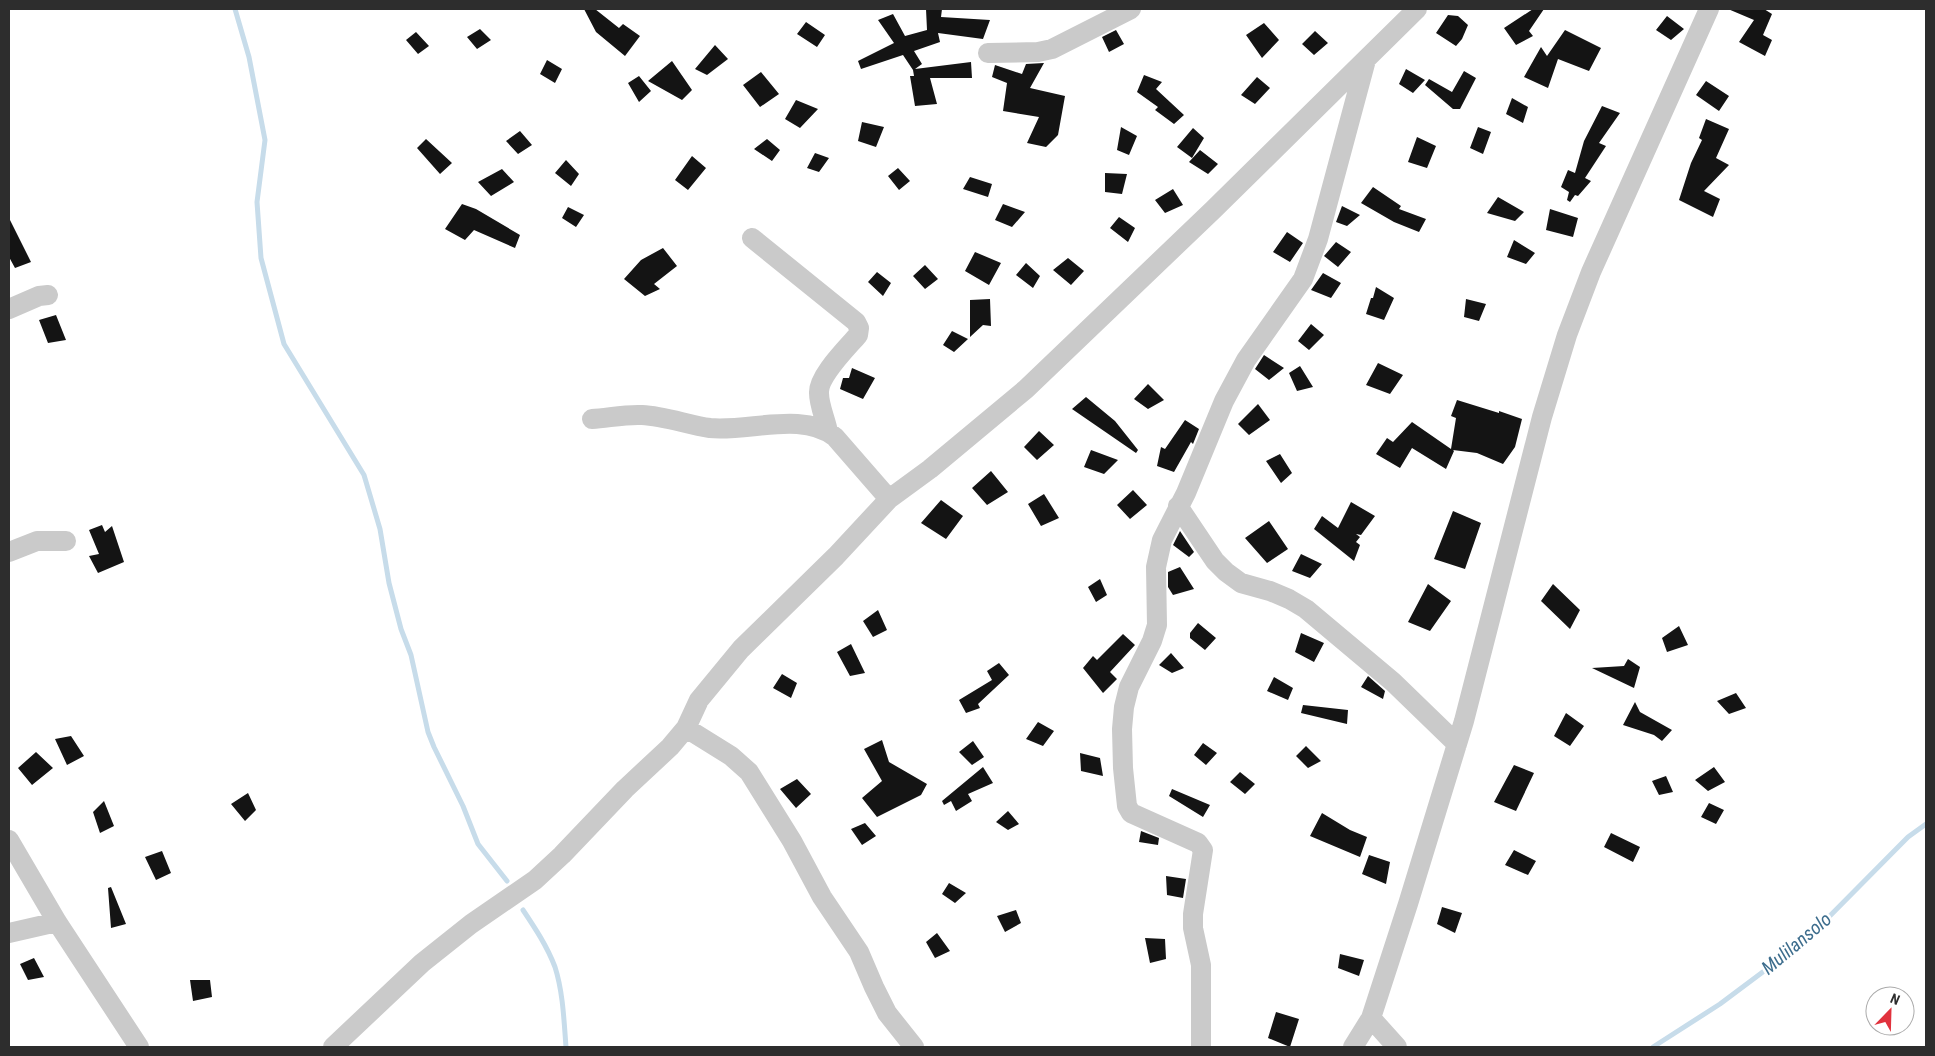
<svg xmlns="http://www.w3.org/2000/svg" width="1935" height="1056" font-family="'Roboto Condensed',sans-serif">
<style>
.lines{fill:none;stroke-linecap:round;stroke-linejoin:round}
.stream{stroke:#c7dcea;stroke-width:5}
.building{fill:#141414}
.minor{stroke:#cacaca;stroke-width:20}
.labels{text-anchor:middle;stroke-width:5;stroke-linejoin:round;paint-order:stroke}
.water-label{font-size:19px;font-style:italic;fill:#3d6d8d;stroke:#fff}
</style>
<rect width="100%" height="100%" fill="#fff"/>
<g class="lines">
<path class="stream" d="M 235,9 L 249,57 L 265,140 L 257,202 L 261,258 L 284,344 L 364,475 L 380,529 L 389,583 L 401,629 L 411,655 L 428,732 L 434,747 L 463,806 L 478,844 L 507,881
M 523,910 C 535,928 547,946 555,967 C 563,992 564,1021 566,1047
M 1653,1047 L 1720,1004 L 1807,939 L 1908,837 L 1926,824"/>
</g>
<path class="building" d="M 584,9 L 595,9 L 619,28 L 623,24 L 640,36 L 625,56 L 596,32 Z
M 926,9 L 942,9 L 941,17 L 990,20 L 983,39 L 938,33 L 940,42 L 914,51 L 922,64 L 915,69 L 971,62 L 972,78 L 930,78 L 937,104 L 915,106 L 910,76 L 914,76 L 913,70 L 903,55 L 861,69 L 858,61 L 894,43 L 878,20 L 893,14 L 905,36 L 927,30 Z
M 1533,9 L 1544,9 L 1529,31 L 1533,36 L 1516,45 L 1504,28 Z
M 1728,9 L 1764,9 L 1772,14 L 1763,35 L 1772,40 L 1765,56 L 1739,42 L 1754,20 Z
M 1448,15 L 1458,16 L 1468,25 L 1462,39 L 1456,46 L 1436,33 Z
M 1667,16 L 1684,29 L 1671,40 L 1656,30 Z
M 806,22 L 825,35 L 817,47 L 797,34 Z
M 1264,23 L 1279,40 L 1262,58 L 1246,35 Z
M 480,29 L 491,40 L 477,49 L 467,37 Z
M 1116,30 L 1124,44 L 1109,52 L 1102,37 Z
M 1565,30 L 1601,48 L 1589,71 L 1558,59 L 1548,88 L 1524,77 L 1541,47 L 1547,56 Z
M 1315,31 L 1328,43 L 1314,55 L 1302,44 Z
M 416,32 L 429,46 L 418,54 L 406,40 Z
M 715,45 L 728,59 L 707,75 L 695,69 Z
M 547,60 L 562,69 L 555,83 L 540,74 Z
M 672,61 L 692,90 L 682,100 L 648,81 Z
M 1044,63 L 1030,88 L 1065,96 L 1058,135 L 1046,147 L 1027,143 L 1039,117 L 1003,111 L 1007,83 L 992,77 L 995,65 L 1022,74 L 1026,64 Z
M 1406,69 L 1425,80 L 1413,93 L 1399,84 Z
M 1464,71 L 1476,78 L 1460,109 L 1453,109 L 1425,85 L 1429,79 L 1452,92 Z
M 761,72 L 779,94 L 760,107 L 743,85 Z
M 1144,75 L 1162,82 L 1156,89 L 1184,115 L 1174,124 L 1155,110 L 1158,107 L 1137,92 Z
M 639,76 L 651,91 L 639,102 L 628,83 Z
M 1257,77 L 1270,88 L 1255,104 L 1241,95 Z
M 1706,81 L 1729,96 L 1719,111 L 1696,95 Z
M 1512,98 L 1528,107 L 1523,123 L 1506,114 Z
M 796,100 L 818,109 L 800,128 L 785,119 Z
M 1602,106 L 1620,113 L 1599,143 L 1606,146 L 1585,178 L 1591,181 L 1578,196 L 1575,195 L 1570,202 L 1567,200 L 1569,192 L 1561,187 L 1568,170 L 1575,173 L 1584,141 Z
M 1706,119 L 1729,129 L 1716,158 L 1729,165 L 1704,191 L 1720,199 L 1713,217 L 1679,200 L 1691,163 L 1702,140 L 1699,138 Z
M 862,122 L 884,127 L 876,147 L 858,141 Z
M 1121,127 L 1137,136 L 1129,155 L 1117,150 Z
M 1478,127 L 1491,132 L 1483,154 L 1470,148 Z
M 1193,128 L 1204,138 L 1192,158 L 1177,147 Z
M 520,131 L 532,145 L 518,154 L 506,141 Z
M 1417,137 L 1436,146 L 1427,168 L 1408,162 Z
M 426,139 L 452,163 L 440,174 L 417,148 Z
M 767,139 L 780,150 L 772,161 L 754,149 Z
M 1200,150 L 1218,164 L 1208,174 L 1189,162 Z
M 815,153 L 829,158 L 819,172 L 807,168 Z
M 692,156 L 706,168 L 688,190 L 675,180 Z
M 566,160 L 579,174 L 571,186 L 555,173 Z
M 898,168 L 910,181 L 899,190 L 888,176 Z
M 502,169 L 514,182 L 491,196 L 478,182 Z
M 1105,173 L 1127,174 L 1122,194 L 1105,192 Z
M 970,177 L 992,184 L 988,197 L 963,189 Z
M 1373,187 L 1401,206 L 1399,209 L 1426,219 L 1419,232 L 1394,222 L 1361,203 Z
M 1173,189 L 1183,205 L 1165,213 L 1155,200 Z
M 1498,197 L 1524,212 L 1515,221 L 1487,213 Z
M 462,204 L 476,209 L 520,235 L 515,248 L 474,230 L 465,240 L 445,229 Z
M 1003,204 L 1025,212 L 1012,227 L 995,220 Z
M 1342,206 L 1360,215 L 1347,226 L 1336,222 Z
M 568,207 L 584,215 L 576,227 L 562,218 Z
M 1550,209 L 1578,218 L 1573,237 L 1546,230 Z
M 1119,217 L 1135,228 L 1128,242 L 1110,228 Z
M 9,218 L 31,262 L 15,268 L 9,257 Z
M 1287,232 L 1303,243 L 1290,262 L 1273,252 Z
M 1514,240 L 1535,253 L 1526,264 L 1507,257 Z
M 1336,242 L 1351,252 L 1338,267 L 1324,256 Z
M 663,248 L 677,266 L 654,284 L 660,289 L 645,296 L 624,279 L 641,260 Z
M 975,252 L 1001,263 L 989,285 L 965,271 Z
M 1068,258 L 1084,271 L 1071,285 L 1053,270 Z
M 1026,263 L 1040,276 L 1033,288 L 1016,275 Z
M 925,265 L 938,279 L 925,289 L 913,276 Z
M 877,272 L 891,283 L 883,296 L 868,282 Z
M 1323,273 L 1341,283 L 1331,298 L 1311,290 Z
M 1376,287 L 1394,298 L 1384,320 L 1366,314 L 1371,298 L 1373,298 Z
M 990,299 L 991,326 L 983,325 L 970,337 L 970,300 Z
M 1466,299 L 1486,304 L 1479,321 L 1464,317 Z
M 56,315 L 66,340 L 48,343 L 39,320 Z
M 1311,324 L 1324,335 L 1309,350 L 1298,341 Z
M 952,331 L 968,339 L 954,352 L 943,345 Z
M 1264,355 L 1284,368 L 1269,380 L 1255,369 Z
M 1378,363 L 1403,375 L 1390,394 L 1366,385 Z
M 1300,366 L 1313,387 L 1297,391 L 1289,373 Z
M 852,368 L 875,378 L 863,399 L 840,389 L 843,378 L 849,378 Z
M 1148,384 L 1164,400 L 1148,409 L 1134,399 Z
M 1086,397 L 1115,421 L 1138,450 L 1136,453 L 1072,409 Z
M 1457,400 L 1499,413 L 1499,411 L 1522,419 L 1515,447 L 1503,464 L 1477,453 L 1453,450 L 1454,451 L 1446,469 L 1412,448 L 1400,468 L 1376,454 L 1387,438 L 1393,442 L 1412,422 L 1451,449 L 1456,418 L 1451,416 Z
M 1258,404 L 1270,420 L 1249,435 L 1238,424 Z
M 1185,420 L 1199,429 L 1193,444 L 1191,442 L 1174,472 L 1157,466 L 1161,447 L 1165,449 Z
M 1039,431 L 1054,445 L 1037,460 L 1024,447 Z
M 1091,450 L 1118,460 L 1104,474 L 1084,467 Z
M 1280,454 L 1292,473 L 1281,483 L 1266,461 Z
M 991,471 L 1008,492 L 987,505 L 972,488 Z
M 1133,490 L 1147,505 L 1130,519 L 1117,505 Z
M 1044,494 L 1059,518 L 1041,526 L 1028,504 Z
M 941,500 L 963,516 L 946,539 L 921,523 Z
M 1351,502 L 1375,516 L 1361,535 L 1356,534 L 1360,537 L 1356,542 L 1360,545 L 1354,561 L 1314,529 L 1322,516 L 1338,528 Z
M 1453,511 L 1481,523 L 1465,569 L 1434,559 Z
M 1269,521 L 1288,549 L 1267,563 L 1245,538 Z
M 102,525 L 105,532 L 112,526 L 124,562 L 98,573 L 89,556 L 99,554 L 89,530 Z
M 1180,531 L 1194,552 L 1189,557 L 1173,545 Z
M 1301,554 L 1322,564 L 1310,578 L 1292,571 Z
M 1180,567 L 1194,589 L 1173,595 L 1168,587 L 1168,572 Z
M 1100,579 L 1107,595 L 1096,602 L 1088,587 Z
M 1428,584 L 1451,601 L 1430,631 L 1408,622 Z
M 1553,584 L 1580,610 L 1570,629 L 1541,601 Z
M 878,610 L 887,630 L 873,637 L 863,621 Z
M 1198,623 L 1216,638 L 1205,650 L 1190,638 L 1190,633 Z
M 1679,626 L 1688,645 L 1667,652 L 1662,638 Z
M 1301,633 L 1324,643 L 1314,662 L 1295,652 Z
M 1123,634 L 1135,645 L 1110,672 L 1117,679 L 1103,693 L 1083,668 L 1093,656 L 1097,660 Z
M 851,644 L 865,673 L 850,676 L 837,652 Z
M 1171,653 L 1184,668 L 1172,673 L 1159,665 Z
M 1628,659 L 1640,667 L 1634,688 L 1592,668 L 1624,666 Z
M 999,663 L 1009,675 L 978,704 L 980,708 L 966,713 L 959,700 L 992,680 L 987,671 Z
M 782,674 L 797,683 L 791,698 L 773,688 Z
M 1368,676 L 1385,691 L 1383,699 L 1361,687 Z
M 1274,677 L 1293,688 L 1288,700 L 1267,691 Z
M 1736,693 L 1746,708 L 1729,714 L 1717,701 Z
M 1635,702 L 1640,712 L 1672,730 L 1662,741 L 1654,735 L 1623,725 Z
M 1303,705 L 1348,710 L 1347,724 L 1301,713 Z
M 1566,713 L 1584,726 L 1570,746 L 1554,736 Z
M 1038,722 L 1054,731 L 1043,746 L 1026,739 Z
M 71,736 L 84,756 L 67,765 L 55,739 Z
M 882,740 L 889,762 L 927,784 L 921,795 L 877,817 L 862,798 L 882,781 L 864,749 Z
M 973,741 L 984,757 L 972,765 L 959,752 Z
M 1203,743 L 1217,753 L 1206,765 L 1194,755 Z
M 1306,746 L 1321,761 L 1308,768 L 1296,756 Z
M 36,752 L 53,768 L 32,785 L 18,768 Z
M 1080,753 L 1100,758 L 1103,776 L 1081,771 Z
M 1514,765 L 1534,773 L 1516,811 L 1494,802 Z
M 983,767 L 993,783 L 968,794 L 972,801 L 956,811 L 951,801 L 944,805 L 942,801 Z
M 1714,767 L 1725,782 L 1708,791 L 1695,780 Z
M 1240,772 L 1255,784 L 1245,794 L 1230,782 Z
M 1666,776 L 1673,792 L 1659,795 L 1652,781 Z
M 797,779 L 811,794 L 796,808 L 780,789 Z
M 1172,789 L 1210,805 L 1203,817 L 1169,796 Z
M 248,793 L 256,810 L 245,821 L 231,804 Z
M 104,801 L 114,826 L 100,833 L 93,812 Z
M 1709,803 L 1724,810 L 1716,824 L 1701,817 Z
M 1008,811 L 1019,824 L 1008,830 L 996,822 Z
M 1322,813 L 1350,830 L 1367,837 L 1360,857 L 1310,836 Z
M 865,823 L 876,836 L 862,845 L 851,829 Z
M 1141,831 L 1159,838 L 1158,845 L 1139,842 Z
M 1611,833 L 1640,847 L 1633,862 L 1604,847 Z
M 1514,850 L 1536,861 L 1528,875 L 1505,865 Z
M 162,851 L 171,873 L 156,880 L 145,857 Z
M 1369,855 L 1390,862 L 1386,884 L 1362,874 Z
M 1166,876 L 1186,879 L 1183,898 L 1167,895 Z
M 949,883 L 966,893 L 955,903 L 942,894 Z
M 111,887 L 126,924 L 111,928 L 108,888 Z
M 1442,907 L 1462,913 L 1455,933 L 1437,924 Z
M 1016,910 L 1021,923 L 1005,932 L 997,916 Z
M 937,933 L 950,951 L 935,958 L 926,942 Z
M 1145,938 L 1165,939 L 1166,959 L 1150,963 Z
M 1340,954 L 1364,960 L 1359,976 L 1338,968 Z
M 34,958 L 44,977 L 28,980 L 20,964 Z
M 190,980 L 210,980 L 212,997 L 193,1001 Z
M 1276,1012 L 1299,1019 L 1290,1047 L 1268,1038 Z"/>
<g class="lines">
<path class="minor" d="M 988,53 L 1038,52 L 1052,49 L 1131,9
M 752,238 L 856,322 L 859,328 L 858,335 C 847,348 818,376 819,393 C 819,406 826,420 828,432
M 9,309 L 39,296 L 48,295
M 592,419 C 608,418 626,414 642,415 C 665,416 688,425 710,428 C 749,432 802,411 835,437 L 889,499
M 1178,506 L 1215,561 L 1226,572 L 1241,583 L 1270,591 L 1289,599 L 1306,609 L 1393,682 L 1457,744
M 9,552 L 37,541 L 66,541
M 686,728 L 731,756 L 749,772 L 792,841 L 822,897 L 859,952 L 874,987 L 887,1013 L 914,1047
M 9,840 L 57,922 L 139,1047
M 9,933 L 57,922
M 1371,1018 L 1397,1047
M 333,1047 L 422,963 L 471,924 L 535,880 L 562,855 L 625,789 L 670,747 L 686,728 L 699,700 L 741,649 L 836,556 L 889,499 L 930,469 L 1026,389 L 1213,210 L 1417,9
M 1201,1047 L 1201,965 L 1193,928 L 1193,914 L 1203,850 L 1198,843 L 1131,813 L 1127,806 L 1123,768 L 1122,729 L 1124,707 L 1129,687 L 1152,641 L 1157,625 L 1156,567 L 1162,540 L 1186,493 L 1224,401 L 1246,360 L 1303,279 L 1318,239 L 1366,60
M 1353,1047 L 1371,1018 L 1408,904 L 1464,721 L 1542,417 L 1567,335 L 1591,272 L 1709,9"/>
</g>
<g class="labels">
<g class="water-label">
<text transform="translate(1796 943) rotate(-40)" y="7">Mulilansolo</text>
</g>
</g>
<rect width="1935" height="1056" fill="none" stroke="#2d2d2d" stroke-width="20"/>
<g transform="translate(1890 1011) rotate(23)"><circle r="24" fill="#ffffff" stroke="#ababab"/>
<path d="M0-4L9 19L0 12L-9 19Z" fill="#e1323d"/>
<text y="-8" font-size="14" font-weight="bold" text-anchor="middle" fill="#2d2d2d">N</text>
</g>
</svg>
